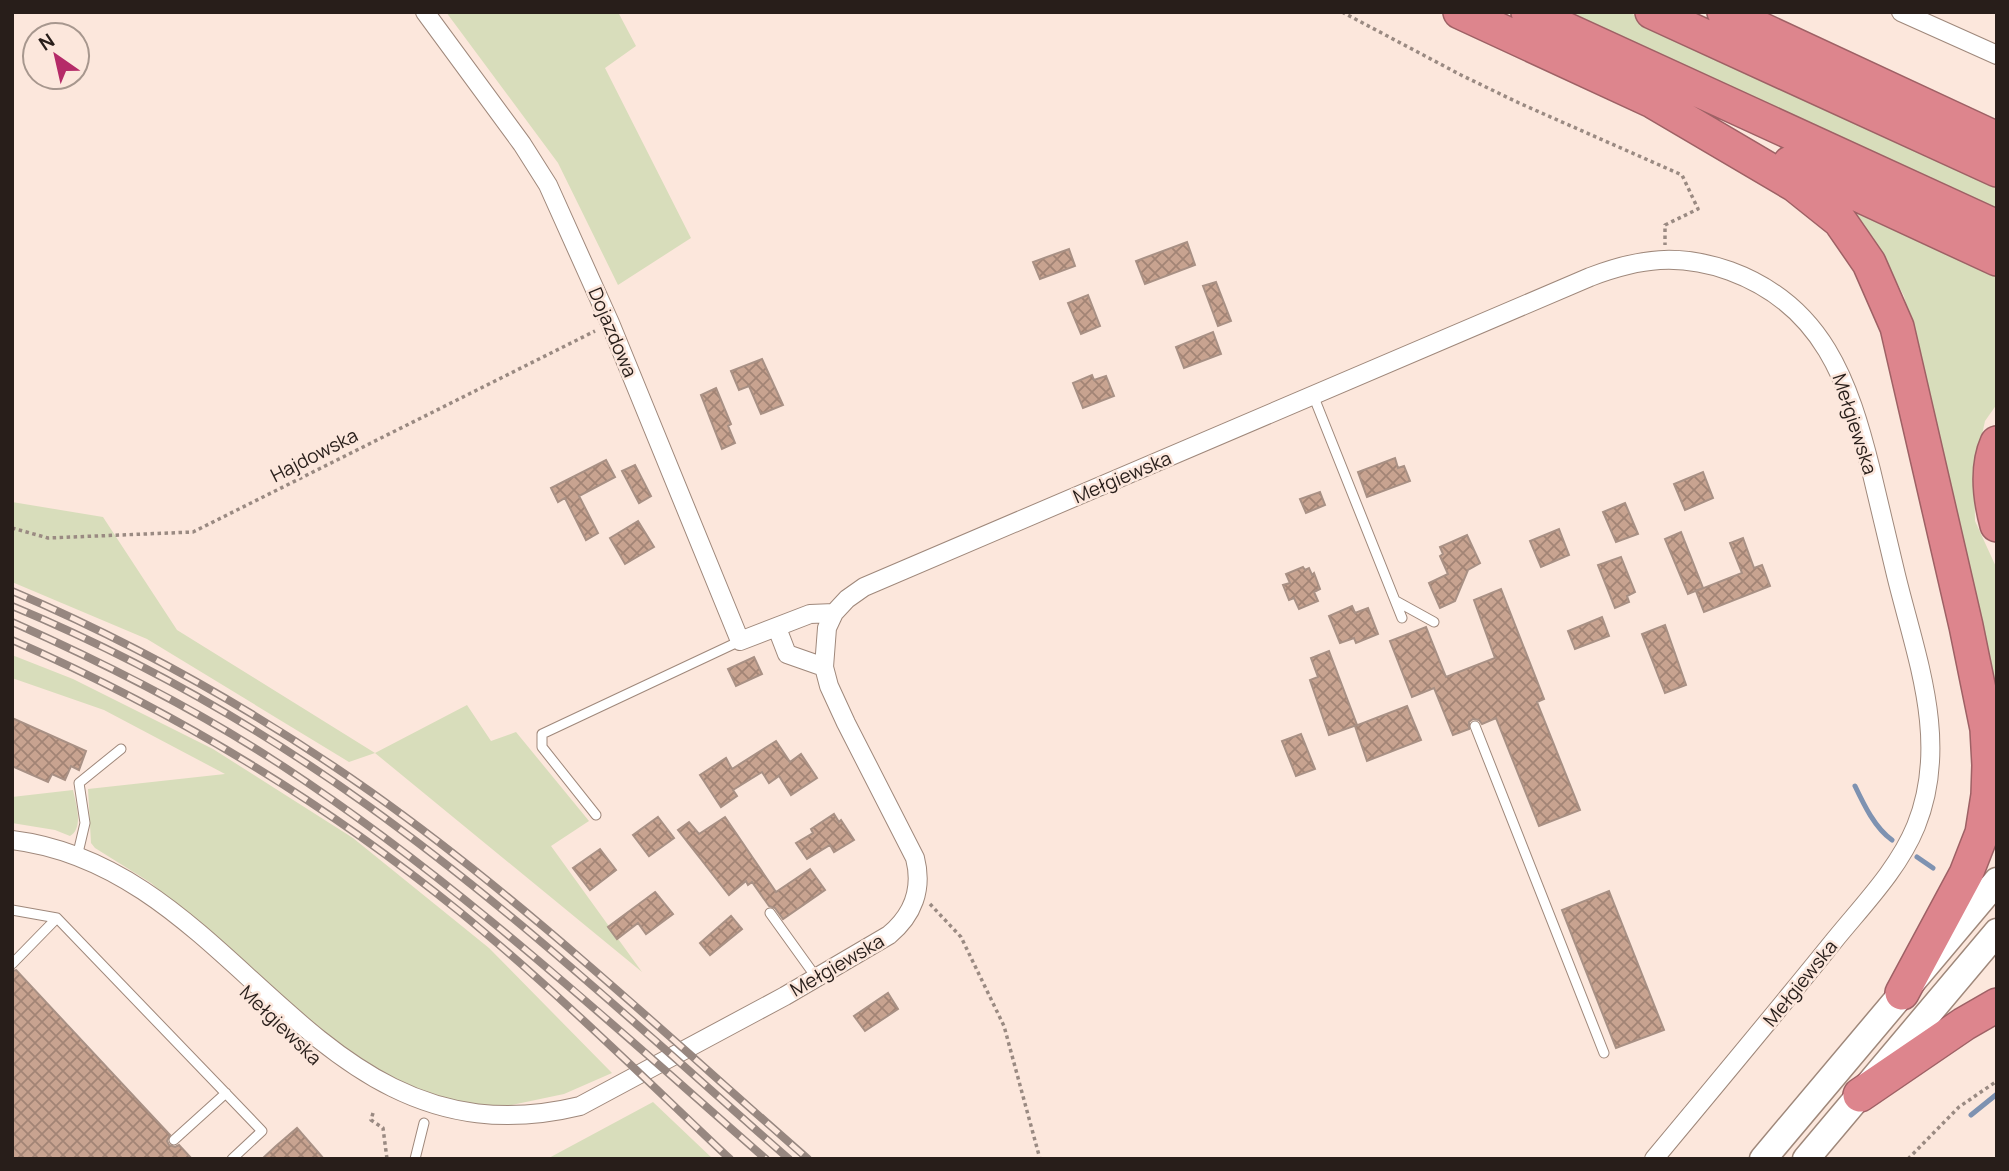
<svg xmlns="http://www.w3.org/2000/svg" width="2009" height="1171" font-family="Manrope,sans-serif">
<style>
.grass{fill:#d8ddbb}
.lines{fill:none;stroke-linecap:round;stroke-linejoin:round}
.stream{stroke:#7e92b1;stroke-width:5}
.building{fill:url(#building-cross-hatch);stroke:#a89084;stroke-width:2}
.lane-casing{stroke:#9f887b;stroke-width:11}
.street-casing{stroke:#9f887b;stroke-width:20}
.secondary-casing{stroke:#9f887b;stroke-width:29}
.highway-casing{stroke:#9e6165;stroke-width:36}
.path{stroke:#9a8a82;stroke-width:3.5;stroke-dasharray:3.5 3.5;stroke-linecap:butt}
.lane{stroke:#fff;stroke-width:9}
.street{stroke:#fff;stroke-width:18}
.secondary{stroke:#fff;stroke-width:26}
.highway{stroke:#dd858d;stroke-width:33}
.rail-casing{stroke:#978780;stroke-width:8}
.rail{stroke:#fce7dc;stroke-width:5;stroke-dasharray:16;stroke-linecap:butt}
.labels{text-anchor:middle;stroke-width:5;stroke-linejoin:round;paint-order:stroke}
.street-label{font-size:19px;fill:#281e1a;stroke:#fce7dc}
</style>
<defs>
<pattern id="building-cross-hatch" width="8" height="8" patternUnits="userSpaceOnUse" patternTransform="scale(1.75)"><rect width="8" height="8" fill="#c8a390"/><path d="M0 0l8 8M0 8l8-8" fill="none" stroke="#a28475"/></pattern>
</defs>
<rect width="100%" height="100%" fill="#fce7dc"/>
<path class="grass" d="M 446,12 L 618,12 L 636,46 L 605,68 L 691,238 L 618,285 L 558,163 Z
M 1558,12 L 1628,12 L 1997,183 L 1997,215 Z
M 1850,206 L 1997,276 L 1997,404 L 1985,421 L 1974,472 L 1975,521 L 1997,569 L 1997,699 L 1915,338 L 1904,296 L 1884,258 Z
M 12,502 L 103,517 L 177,630 L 375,753 L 467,705 L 491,741 L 516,732 L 589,821 L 551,846 L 642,972 L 375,753 L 349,762 L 147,639 L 12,582 Z
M 12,655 L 73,679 L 213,749 L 353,838 L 489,948 L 612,1073 L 564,1094 L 474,1113 L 394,1096 L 279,998 L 151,883 L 95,848 L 91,843 L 88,789 L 225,774 L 104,710 L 12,678 Z
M 73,790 C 76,804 84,828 70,836 L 55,830 L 12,823 L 12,797 Z
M 653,1102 L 713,1159 L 547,1159 Z"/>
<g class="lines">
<path class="stream" d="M 1855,786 C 1864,805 1875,828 1892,840
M 1917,857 L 1933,868
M 1971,1115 L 1997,1094"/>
</g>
<path class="building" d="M 1187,242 L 1195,265 L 1145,284 L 1136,261 Z
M 1069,249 L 1075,266 L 1040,279 L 1033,262 Z
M 1216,282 L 1231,321 L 1218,326 L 1203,286 Z
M 1088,295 L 1100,326 L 1081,334 L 1068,303 Z
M 1213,332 L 1221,354 L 1184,368 L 1176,347 Z
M 762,359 L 783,405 L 761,414 L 749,386 L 739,390 L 731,371 Z
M 1092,375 L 1094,380 L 1106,376 L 1114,396 L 1083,408 L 1073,383 Z
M 716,388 L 731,424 L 728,426 L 735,443 L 722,449 L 701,395 Z
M 1395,458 L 1398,468 L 1404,466 L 1410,481 L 1367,497 L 1358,472 Z
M 606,460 L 615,477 L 579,496 L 598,533 L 586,540 L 565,498 L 558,502 L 551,488 Z
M 635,465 L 651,496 L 639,503 L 622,471 Z
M 1703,472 L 1713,498 L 1685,510 L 1674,484 Z
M 1320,492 L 1325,505 L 1306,513 L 1300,499 Z
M 1625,503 L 1638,534 L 1616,542 L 1603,512 Z
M 638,521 L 654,547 L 625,564 L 610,538 Z
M 1559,529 L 1569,555 L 1541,567 L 1530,541 Z
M 1681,532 L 1703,588 L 1688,594 L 1665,539 Z
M 1467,535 L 1480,563 L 1468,570 L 1455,601 L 1440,608 L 1429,583 L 1448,574 L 1440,556 L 1443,554 L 1440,547 Z
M 1743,538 L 1754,568 L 1762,565 L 1770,586 L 1704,612 L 1696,591 L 1742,573 L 1730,543 Z
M 1621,557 L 1635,592 L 1627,596 L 1629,602 L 1615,608 L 1598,565 Z
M 1303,567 L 1305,570 L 1309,568 L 1312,575 L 1314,573 L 1320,589 L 1314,592 L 1318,601 L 1299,609 L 1294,598 L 1289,600 L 1283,585 L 1290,583 L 1286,574 Z
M 1501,589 L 1544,699 L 1537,702 L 1580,810 L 1539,826 L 1496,718 L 1482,724 L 1479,720 L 1473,719 L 1469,722 L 1469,729 L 1453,735 L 1434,688 L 1412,697 L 1390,641 L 1426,627 L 1446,677 L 1495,658 L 1474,600 Z
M 1352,606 L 1355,613 L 1368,608 L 1378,634 L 1356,643 L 1354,638 L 1340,643 L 1329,616 Z
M 1602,617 L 1609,636 L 1575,649 L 1568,631 Z
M 1665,625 L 1686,685 L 1665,693 L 1642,634 Z
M 1329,651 L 1357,725 L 1329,735 L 1310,680 L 1318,677 L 1311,658 Z
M 754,657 L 762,674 L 736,686 L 728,669 Z
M 1407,706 L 1421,740 L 1367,761 L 1355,726 Z
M 12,718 L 86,751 L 79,770 L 71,766 L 65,780 L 52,774 L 48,782 L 12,766 Z
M 1301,734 L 1315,769 L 1296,776 L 1282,741 Z
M 776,741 L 790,762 L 801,754 L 817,778 L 791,795 L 779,776 L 769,783 L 762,772 L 733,790 L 737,796 L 721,807 L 700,775 L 726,758 L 732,769 Z
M 834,814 L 839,822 L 841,820 L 854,840 L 834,852 L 830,845 L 807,859 L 796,843 L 813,833 L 811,829 Z
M 658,817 L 674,838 L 649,856 L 633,835 Z
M 725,817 L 776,892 L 810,869 L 825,890 L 783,919 L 775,908 L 769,906 L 752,882 L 748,885 L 746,881 L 729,895 L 678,830 L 689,822 L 699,834 Z
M 600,849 L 616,870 L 590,890 L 573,868 Z
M 1609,891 L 1664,1030 L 1616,1048 L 1562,910 Z
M 655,892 L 673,914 L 646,934 L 638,923 L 617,939 L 608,927 Z
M 731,916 L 742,929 L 710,955 L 700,943 Z
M 16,970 L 170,1135 L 167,1141 L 169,1145 L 175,1147 L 179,1145 L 192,1159 L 12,1159 L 12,971 Z
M 888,993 L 898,1009 L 865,1031 L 854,1016 Z
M 297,1128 L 324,1159 L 262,1159 L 276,1146 Z"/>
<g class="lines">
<defs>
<path id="lane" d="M 1313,395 L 1402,618
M 1396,601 L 1434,622
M 1475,726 L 1604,1053
M 596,815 L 542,747 L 542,734 L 740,641
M 77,857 L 85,823 L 79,783 L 121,749
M 12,910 L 57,918 L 262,1131 L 232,1159
M 770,913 L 816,977
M 12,964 L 57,918
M 174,1140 L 226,1093
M 415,1159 L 424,1123"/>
<path id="street" d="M 425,12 L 522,144 L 548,185 L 610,323 L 740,641 L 810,614 L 834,613
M 1901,12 L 1997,55
M 777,628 L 787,654 L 824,667
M 12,840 C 242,868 313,1171 580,1106 L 785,996 L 889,935 C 913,915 923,889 915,858 L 846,723 L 829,686 L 824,667 L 827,628 L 834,613 L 847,599 L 864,587 L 1590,277 C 1640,258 1679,253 1730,271 C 1823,305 1849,382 1871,470 C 1879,505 1888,540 1896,575 C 1916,657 1950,742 1916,826 C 1898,870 1862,906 1833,942 C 1774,1015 1714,1087 1654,1159"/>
<path id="secondary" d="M 1763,1159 L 1997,881
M 1806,1159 L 1997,932"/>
<path id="highway" d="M 1460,12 L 1674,111
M 1528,12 L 1997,227
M 1652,12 L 1997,170
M 1724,12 L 1997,139
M 1654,102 L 1795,185 L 1840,221 L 1869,263 L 1897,327 L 1966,626 L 1987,729 L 1989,765 L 1988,795 L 1982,833 L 1966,874 L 1902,993
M 1790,163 L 1997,259
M 1997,443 C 1986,468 1990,499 1997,525
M 1860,1095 L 1964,1024 L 1997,1005"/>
</defs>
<use href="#lane" class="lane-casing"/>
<use href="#street" class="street-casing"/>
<use href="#secondary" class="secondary-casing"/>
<use href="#highway" class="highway-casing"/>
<path class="path" d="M 1342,12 L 1461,75 L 1519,103 L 1682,175 L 1698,209 L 1665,225 L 1665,245
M 12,528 L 48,538 L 193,532 L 595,331
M 930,904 L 961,937 L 1004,1026 L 1040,1159
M 373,1113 L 371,1120 L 383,1128 L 387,1159
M 1908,1159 L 1959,1107 L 1997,1081"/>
<use href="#lane" class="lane"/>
<use href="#street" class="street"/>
<use href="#secondary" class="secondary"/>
<use href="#highway" class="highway"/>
<defs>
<path id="rail" d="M 12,591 C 139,645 259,713 371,792 C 526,902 665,1034 808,1159
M 12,606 C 137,658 257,726 367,805 C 516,912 651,1038 789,1159
M 12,622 C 104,663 194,708 278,763 C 454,878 608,1021 766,1159
M 12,640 C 172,710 324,802 460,912 C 554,989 641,1075 730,1159"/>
</defs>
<use href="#rail" class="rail-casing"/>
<use href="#rail" class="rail"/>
</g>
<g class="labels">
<g class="street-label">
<text transform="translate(613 332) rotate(67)" y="7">Dojazdowa</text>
<text transform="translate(1855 424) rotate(72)" y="7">Mełgiewska</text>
<text transform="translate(314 455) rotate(-27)" y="7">Hajdowska</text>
<text transform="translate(1122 477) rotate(-23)" y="7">Mełgiewska</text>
<text transform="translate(837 965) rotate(-30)" y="7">Mełgiewska</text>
<text transform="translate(1800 983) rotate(-51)" y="7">Mełgiewska</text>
<text transform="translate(281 1025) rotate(44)" y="7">Mełgiewska</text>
</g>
</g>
<rect width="2009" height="1171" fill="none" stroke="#281e1a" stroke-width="28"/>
<g transform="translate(56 56) rotate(326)"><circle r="33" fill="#fce7dc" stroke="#a7978e" stroke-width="2"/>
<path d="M0-5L12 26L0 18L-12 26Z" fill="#b52b68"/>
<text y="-10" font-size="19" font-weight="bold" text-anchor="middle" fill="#281e1a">N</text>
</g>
</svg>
